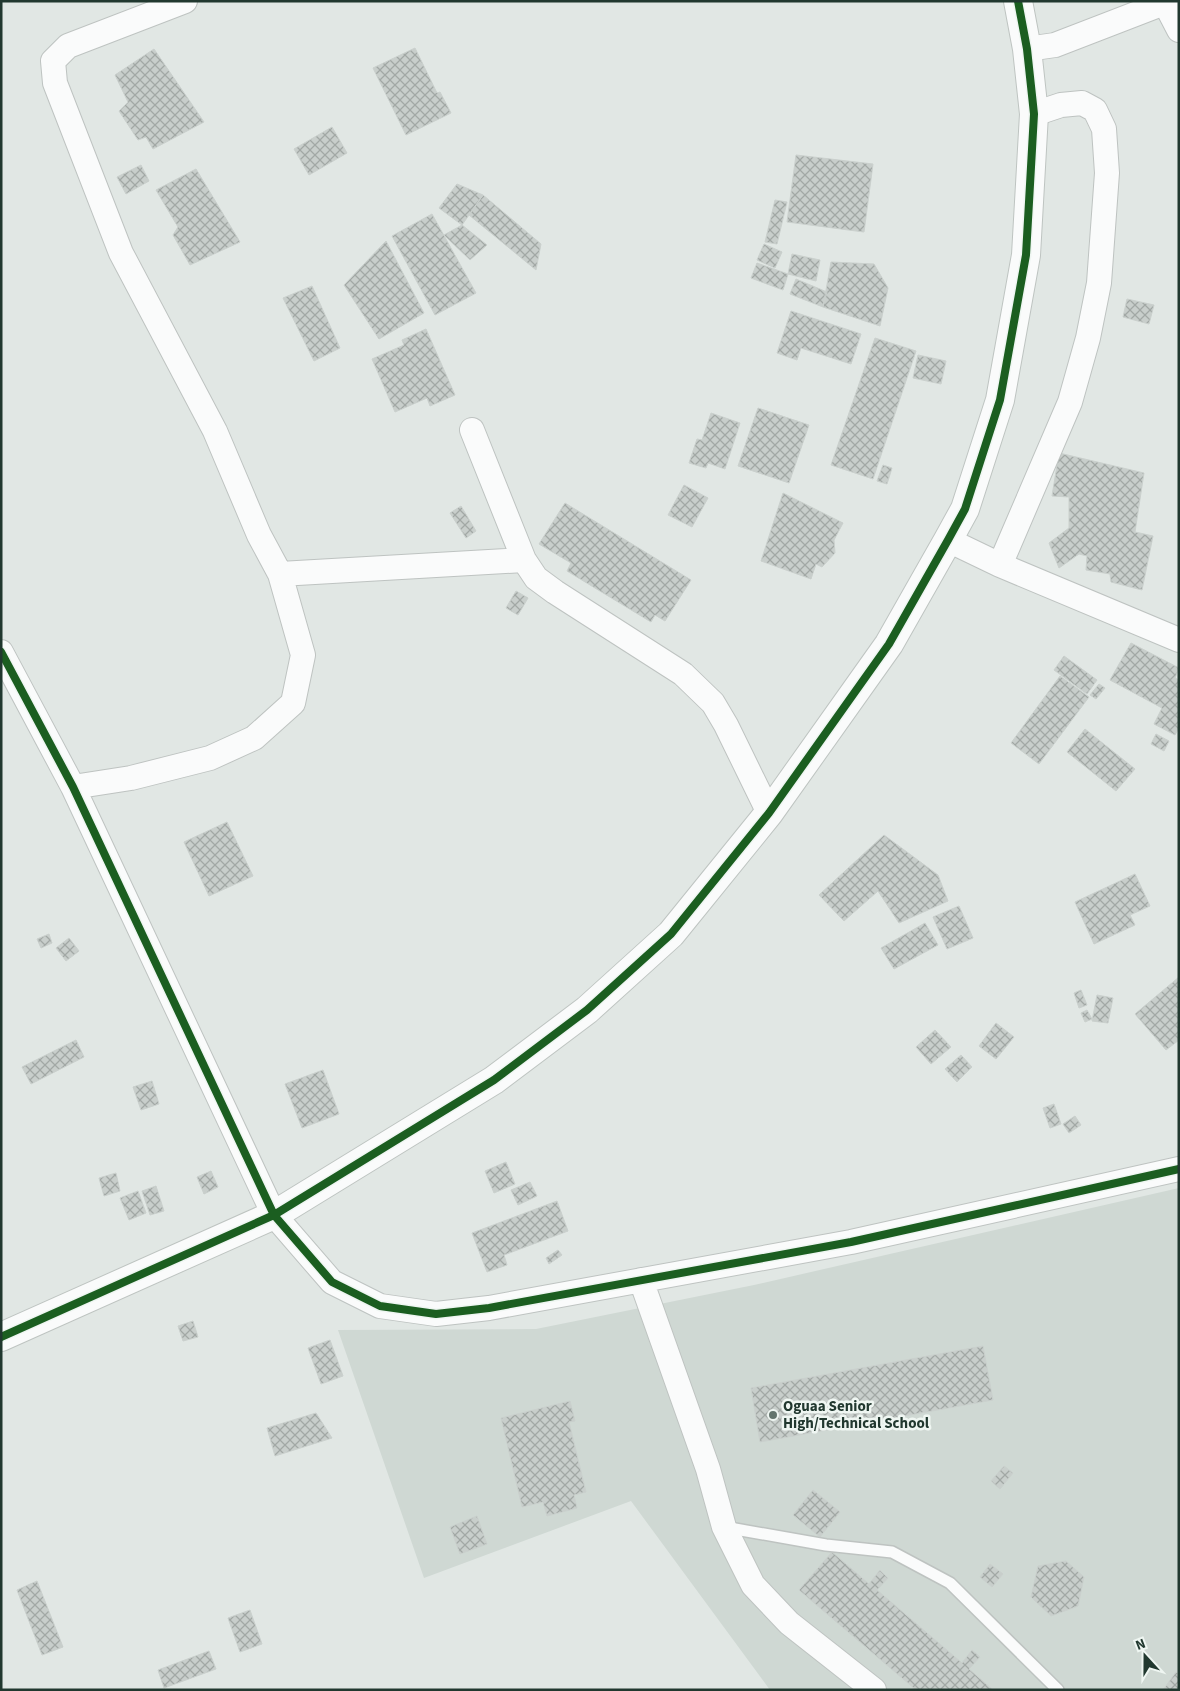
<svg xmlns="http://www.w3.org/2000/svg" width="1180" height="1691" font-family="'Source Sans 3',sans-serif">
<style>
.built{fill:#cfd8d3}
.building{fill:url(#building-cross-hatch);stroke:#cad0cd}
.lines{fill:none;stroke-linecap:round;stroke-linejoin:round}
.lane-casing{stroke:#bec3c1;stroke-width:14}
.street-casing{stroke:#bec3c1;stroke-width:26}
.secondary-casing{stroke:#bec4c1;stroke-width:30}
.lane{stroke:#fafbfb;stroke-width:11}
.street{stroke:#fafbfb;stroke-width:24}
.secondary{stroke:#fafbfb;stroke-width:28}
.cycleway-casing{stroke:#eff6f2;stroke-width:11}
.cycleway{stroke:#1b5e20;stroke-width:8}
.poi-dot{fill:#64756e;stroke:#eff6f2;stroke-width:2}
.labels{text-anchor:middle;stroke-width:5;stroke-linejoin:round;paint-order:stroke}
.poi-label{font-size:15px;font-weight:bold;fill:#21382f;stroke:#eff6f2;text-anchor:start}
</style>
<defs>
<pattern id="building-cross-hatch" width="8" height="8" patternUnits="userSpaceOnUse" patternTransform="scale(1.25)"><rect width="8" height="8" fill="#c8cecb"/><path d="M0 0l8 8M0 8l8-8" fill="none" stroke="#a2a8a5"/></pattern>
</defs>
<rect width="100%" height="100%" fill="#e1e7e4"/>
<path class="built" d="M 1179,1188 L 1179,1690 L 770,1690 L 631,1501 L 424,1578 L 338,1330 L 536,1329 L 754,1285 Z"/>
<path class="building" d="M 415,48 L 437,93 L 440,92 L 451,113 L 406,135 L 373,68 Z
M 154,49 L 204,122 L 153,149 L 146,137 L 138,140 L 119,111 L 128,102 L 115,75 Z
M 332,127 L 347,153 L 309,175 L 294,149 Z
M 796,155 L 873,164 L 864,232 L 787,222 Z
M 141,165 L 149,181 L 126,194 L 117,177 Z
M 196,169 L 240,242 L 190,265 L 173,235 L 178,227 L 156,190 Z
M 457,184 L 483,195 L 462,225 L 439,208 Z
M 483,195 L 541,244 L 536,270 L 469,215 Z
M 775,200 L 787,202 L 777,244 L 765,242 Z
M 432,214 L 476,293 L 435,315 L 392,236 Z
M 462,225 L 487,245 L 470,260 L 444,235 Z
M 386,241 L 424,313 L 379,339 L 344,285 Z
M 764,244 L 782,252 L 775,268 L 757,260 Z
M 792,254 L 820,260 L 816,281 L 788,274 Z
M 831,262 L 874,264 L 888,288 L 880,326 L 823,307 Z
M 757,263 L 788,274 L 783,290 L 751,278 Z
M 796,279 L 827,292 L 823,307 L 790,294 Z
M 312,286 L 340,348 L 314,361 L 283,298 Z
M 1127,299 L 1154,305 L 1149,324 L 1123,317 Z
M 791,311 L 861,334 L 851,364 L 801,348 L 797,360 L 777,353 Z
M 426,329 L 455,395 L 430,406 L 427,398 L 395,412 L 372,359 L 404,345 L 402,340 Z
M 875,338 L 916,351 L 873,479 L 831,465 Z
M 918,355 L 946,361 L 941,384 L 913,378 Z
M 758,408 L 809,425 L 789,483 L 738,466 Z
M 711,413 L 740,423 L 725,469 L 708,463 L 706,468 L 689,463 L 697,439 L 702,440 Z
M 1059,453 L 1144,473 L 1135,532 L 1153,536 L 1142,590 L 1111,582 L 1110,574 L 1086,570 L 1087,556 L 1079,554 L 1059,568 L 1049,543 L 1069,528 L 1069,497 L 1052,496 Z
M 883,465 L 892,468 L 887,484 L 877,481 Z
M 684,485 L 708,498 L 692,527 L 668,515 Z
M 783,493 L 843,523 L 834,540 L 835,553 L 822,567 L 816,564 L 811,579 L 761,561 Z
M 565,503 L 691,580 L 665,621 L 655,615 L 651,622 L 567,571 L 571,563 L 539,544 Z
M 461,506 L 476,531 L 466,538 L 450,513 Z
M 516,591 L 528,598 L 518,615 L 506,608 Z
M 1131,643 L 1179,668 L 1175,678 L 1179,680 L 1179,728 L 1175,735 L 1154,724 L 1162,708 L 1110,680 Z
M 1064,656 L 1097,680 L 1087,694 L 1054,670 Z
M 1060,676 L 1089,697 L 1039,764 L 1011,743 Z
M 1099,684 L 1105,688 L 1096,699 L 1090,695 Z
M 1085,729 L 1135,769 L 1116,791 L 1067,752 Z
M 1156,734 L 1169,741 L 1164,751 L 1151,744 Z
M 227,822 L 253,876 L 209,896 L 184,842 Z
M 884,835 L 938,875 L 948,901 L 899,923 L 878,891 L 844,921 L 819,895 Z
M 1135,874 L 1150,906 L 1130,915 L 1135,925 L 1094,944 L 1075,902 Z
M 959,906 L 973,938 L 947,949 L 933,917 Z
M 925,923 L 938,945 L 894,969 L 881,948 Z
M 49,934 L 52,943 L 41,948 L 37,939 Z
M 69,938 L 79,951 L 66,961 L 56,948 Z
M 1179,977 L 1179,1040 L 1166,1050 L 1135,1014 Z
M 1081,990 L 1087,1005 L 1079,1008 L 1074,993 Z
M 1097,995 L 1113,998 L 1108,1023 L 1092,1021 Z
M 1087,1010 L 1092,1019 L 1085,1022 L 1081,1013 Z
M 996,1023 L 1014,1037 L 996,1059 L 979,1046 Z
M 935,1030 L 951,1047 L 931,1064 L 916,1047 Z
M 76,1040 L 84,1057 L 31,1084 L 22,1067 Z
M 961,1055 L 972,1067 L 957,1082 L 945,1069 Z
M 323,1070 L 339,1114 L 302,1128 L 285,1084 Z
M 152,1081 L 159,1104 L 141,1110 L 133,1087 Z
M 1054,1104 L 1061,1124 L 1050,1128 L 1043,1108 Z
M 1075,1116 L 1081,1125 L 1069,1133 L 1063,1124 Z
M 506,1162 L 515,1184 L 494,1193 L 485,1171 Z
M 211,1171 L 218,1187 L 204,1194 L 197,1177 Z
M 116,1173 L 120,1191 L 104,1196 L 99,1178 Z
M 530,1182 L 537,1196 L 518,1205 L 511,1190 Z
M 156,1186 L 164,1211 L 150,1215 L 142,1191 Z
M 138,1191 L 146,1213 L 129,1220 L 120,1198 Z
M 557,1201 L 568,1231 L 504,1255 L 507,1265 L 487,1272 L 472,1233 Z
M 558,1250 L 562,1255 L 549,1264 L 546,1258 Z
M 193,1321 L 198,1337 L 183,1341 L 178,1326 Z
M 330,1340 L 343,1376 L 321,1384 L 308,1348 Z
M 983,1346 L 993,1400 L 760,1442 L 751,1388 Z
M 570,1401 L 575,1421 L 569,1422 L 586,1492 L 574,1495 L 577,1508 L 547,1516 L 543,1502 L 522,1507 L 501,1418 Z
M 316,1413 L 332,1438 L 275,1456 L 267,1428 Z
M 1004,1466 L 1013,1473 L 1000,1489 L 991,1481 Z
M 813,1490 L 840,1512 L 820,1537 L 793,1515 Z
M 477,1516 L 487,1544 L 460,1554 L 450,1527 Z
M 832,1552 L 869,1584 L 880,1570 L 888,1578 L 877,1590 L 962,1663 L 972,1650 L 980,1657 L 969,1669 L 993,1690 L 916,1690 L 799,1590 Z
M 1066,1561 L 1084,1577 L 1078,1606 L 1051,1616 L 1031,1597 L 1038,1566 Z
M 990,1564 L 1003,1574 L 992,1587 L 980,1577 Z
M 37,1581 L 63,1647 L 42,1655 L 17,1590 Z
M 250,1610 L 262,1644 L 240,1652 L 228,1618 Z
M 209,1651 L 216,1669 L 164,1688 L 158,1670 Z
M 1176,1672 L 1179,1674 L 1179,1690 L 1163,1690 Z"/>
<g class="lines">
<defs>
<path id="lane" d="M 724,1527 L 826,1545 L 892,1552 L 950,1583 L 1058,1690"/>
<path id="street" d="M 1165,3 L 1179,30
M 1027,49 L 1055,45 L 1169,1
M 1034,114 L 1061,105 L 1082,103 L 1095,110 L 1104,129 L 1107,173 L 1099,283 L 1088,338 L 1070,402 L 1000,565 L 1179,640
M 472,430 L 524,560 L 536,578 L 555,592 L 683,674 L 713,703 L 726,725 L 769,813
M 948,540 L 1000,565
M 280,574 L 524,560
M 1,652 L 73,787 L 274,1215 L 332,1282 L 380,1306 L 436,1314 L 489,1308 L 851,1242 L 1179,1169
M 73,787 L 131,778 L 210,758 L 254,738 L 293,703 L 303,655 L 280,574 L 259,535 L 215,431 L 121,253 L 55,83 L 53,61 L 68,46 L 185,1
M 641,1280 L 708,1469 L 724,1527 L 753,1585 L 789,1623 L 874,1690"/>
<path id="secondary" d="M 1,1337 L 274,1215 L 494,1080 L 587,1010 L 671,934 L 769,813 L 889,644 L 948,540 L 965,509 L 1000,400 L 1026,255 L 1034,114 L 1027,49 L 1018,1"/>
</defs>
<use href="#lane" class="lane-casing"/>
<use href="#street" class="street-casing"/>
<use href="#secondary" class="secondary-casing"/>
<use href="#lane" class="lane"/>
<use href="#street" class="street"/>
<use href="#secondary" class="secondary"/>
<defs>
<path id="cycleway" d="M 1,652 L 73,787 L 274,1215 L 332,1282 L 380,1306 L 436,1314 L 489,1308 L 851,1242 L 1179,1169
M 1,1337 L 274,1215 L 494,1080 L 587,1010 L 671,934 L 769,813 L 889,644 L 948,540 L 965,509 L 1000,400 L 1026,255 L 1034,114 L 1027,49 L 1018,1"/>
</defs>
<use href="#cycleway" class="cycleway-casing"/>
<use href="#cycleway" class="cycleway"/>
</g>
<circle class="poi-dot" cx="773" cy="1415" r="5"/>
<g class="labels">
<g class="poi-label">
<text x="783" y="1411">Oguaa Senior<tspan x="783" dy="17">High/Technical School</tspan></text>
</g>
</g>
<rect width="1180" height="1691" fill="none" stroke="#21382f" stroke-width="5"/>
<g transform="translate(1145 1656) rotate(339)" stroke="#eff6f2" stroke-width="4" paint-order="stroke">
<path d="M0-4L9 19L0 12L-9 19Z" fill="#21382f"/>
<text y="-8" font-size="14" font-weight="bold" text-anchor="middle" fill="#21382f">N</text>
</g>
</svg>
